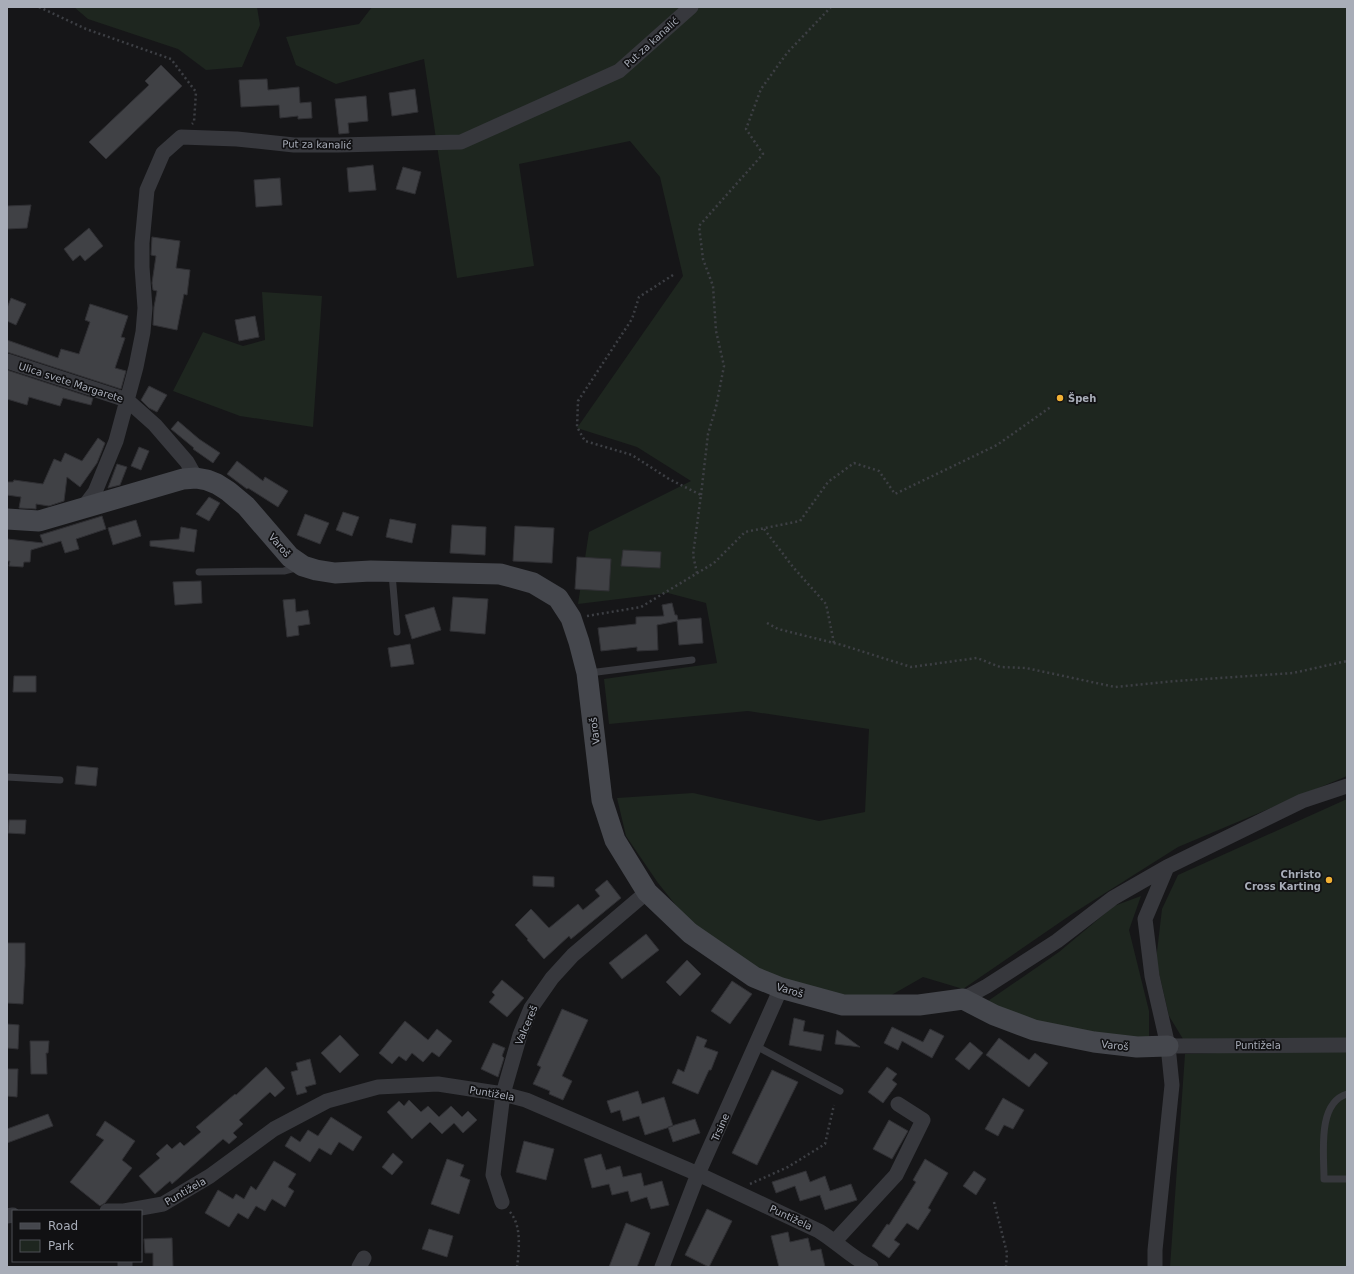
<svg xmlns="http://www.w3.org/2000/svg" width="1354" height="1274" font-family="'DejaVu Sans',sans-serif">
<style>
.green{fill:#1e261f}
.building{fill:#404145;stroke:#303034}
.lines{fill:none;stroke-linecap:round;stroke-linejoin:round}
.path{stroke:#3d3f44;stroke-width:2.5;stroke-dasharray:2 3;stroke-linecap:butt}
.service{stroke:#37383d;stroke-width:7}
.minor{stroke:#37383d;stroke-width:15}
.secondary{stroke:#45474d;stroke-width:21}
.poi-dot{fill:#f2b134;stroke:#111113;stroke-width:1.5}
.labels{text-anchor:middle;stroke-width:3.5;stroke-linejoin:round;paint-order:stroke}
.street-label{font-size:10px;fill:#a8adb8;stroke:#111113}
.poi-label{font-size:10px;font-weight:bold;fill:#a8adb8;stroke:#111113;text-anchor:start}
</style>
<rect width="100%" height="100%" fill="#161618"/>
<path class="green" d="M 74,7 L 257,7 L 260,25 L 242,67 L 206,70 L 178,49 L 88,19 Z
M 372,7 L 1347,7 L 1347,776 L 1178,847 L 1072,914 L 963,989 L 923,977 L 888,997 L 843,996 L 781,979 L 759,969 L 691,924 L 658,883 L 626,836 L 617,798 L 693,793 L 819,821 L 865,812 L 869,729 L 748,711 L 609,724 L 604,679 L 717,663 L 706,603 L 668,593 L 578,604 L 589,532 L 691,481 L 637,447 L 577,428 L 683,276 L 660,177 L 630,141 L 519,164 L 534,266 L 457,278 L 424,59 L 336,84 L 296,65 L 286,37 L 359,24 Z
M 262,292 L 322,296 L 313,427 L 240,416 L 173,391 L 203,332 L 243,346 L 265,340 Z
M 1347,799 L 1347,1038 L 1183,1039 L 1169,1016 L 1156,960 L 1162,909 L 1178,875 Z
M 1141,896 L 1129,930 L 1149,1011 L 1149,1038 L 1135,1039 L 1033,1022 L 985,1003 L 1059,952 L 1114,906 Z
M 1347,1049 L 1347,1267 L 1170,1267 L 1185,1054 Z"/>
<path class="building" d="M 161,65 L 182,86 L 106,159 L 89,142 L 149,85 L 145,81 Z
M 267,79 L 268,90 L 299,87 L 300,103 L 311,102 L 312,118 L 298,119 L 298,116 L 280,118 L 279,105 L 241,107 L 239,80 Z
M 415,89 L 418,112 L 392,116 L 389,93 Z
M 366,96 L 368,121 L 348,123 L 349,133 L 339,134 L 335,99 Z
M 373,165 L 376,190 L 349,192 L 347,168 Z
M 403,167 L 421,172 L 415,194 L 396,189 Z
M 280,178 L 282,205 L 256,207 L 254,180 Z
M 31,205 L 27,228 L 7,229 L 7,206 Z
M 89,228 L 103,246 L 85,261 L 80,255 L 73,261 L 64,249 Z
M 152,237 L 180,241 L 176,268 L 190,270 L 187,295 L 184,294 L 177,330 L 153,325 L 154,307 L 157,291 L 153,290 L 152,283 L 156,256 L 151,255 Z
M 11,298 L 26,304 L 16,325 L 7,321 L 7,308 Z
M 90,304 L 128,316 L 121,337 L 125,338 L 115,368 L 126,371 L 121,389 L 7,352 L 7,340 L 58,358 L 61,349 L 79,354 L 90,322 L 85,320 Z
M 255,316 L 259,337 L 239,341 L 235,320 Z
M 7,370 L 93,398 L 91,405 L 63,398 L 60,406 L 29,397 L 27,405 L 7,399 Z
M 149,386 L 167,395 L 157,412 L 149,408 L 141,400 Z
M 178,421 L 199,439 L 220,453 L 213,463 L 193,449 L 194,448 L 171,429 Z
M 98,438 L 105,443 L 97,463 L 80,487 L 67,477 L 64,501 L 49,506 L 36,504 L 36,509 L 19,508 L 21,497 L 7,495 L 7,482 L 13,482 L 14,480 L 43,484 L 54,459 L 61,462 L 65,453 L 82,461 Z
M 139,447 L 149,451 L 141,470 L 131,466 Z
M 237,461 L 263,481 L 265,477 L 288,491 L 278,507 L 248,488 L 247,489 L 227,474 Z
M 117,464 L 127,467 L 120,485 L 108,488 Z
M 209,497 L 220,503 L 209,521 L 196,514 Z
M 343,512 L 359,517 L 352,536 L 336,530 Z
M 305,514 L 329,523 L 320,544 L 297,535 Z
M 102,516 L 106,529 L 76,539 L 79,549 L 65,553 L 61,541 L 31,550 L 30,562 L 24,562 L 23,567 L 9,566 L 10,561 L 7,561 L 7,539 L 43,543 L 40,535 Z
M 390,519 L 416,524 L 412,543 L 386,537 Z
M 136,520 L 141,536 L 113,545 L 108,528 Z
M 452,525 L 486,527 L 485,555 L 450,553 Z
M 515,526 L 554,528 L 552,563 L 513,561 Z
M 181,527 L 197,530 L 194,552 L 150,546 L 150,541 L 179,539 Z
M 623,550 L 661,552 L 660,568 L 621,566 Z
M 577,557 L 611,559 L 609,591 L 575,589 Z
M 201,581 L 202,603 L 175,605 L 173,582 Z
M 453,597 L 488,599 L 485,634 L 450,631 Z
M 295,599 L 296,612 L 308,610 L 310,624 L 298,626 L 299,635 L 287,637 L 283,600 Z
M 672,603 L 675,615 L 677,615 L 678,620 L 701,618 L 703,643 L 679,645 L 677,621 L 657,625 L 658,650 L 637,651 L 637,647 L 601,651 L 598,628 L 636,624 L 636,617 L 664,616 L 662,605 Z
M 434,607 L 441,630 L 412,639 L 405,615 Z
M 410,644 L 414,664 L 391,667 L 388,648 Z
M 14,676 L 36,676 L 36,692 L 13,692 Z
M 77,766 L 98,768 L 96,786 L 75,784 Z
M 9,820 L 26,820 L 25,834 L 8,833 Z
M 533,876 L 554,877 L 554,887 L 533,886 Z
M 607,880 L 621,898 L 571,939 L 569,936 L 544,959 L 527,940 L 528,939 L 515,925 L 531,909 L 549,928 L 578,904 L 583,910 L 600,896 L 595,890 Z
M 646,934 L 659,950 L 622,979 L 609,963 Z
M 7,943 L 25,943 L 25,966 L 23,1004 L 7,1003 Z
M 687,960 L 701,974 L 680,996 L 666,982 Z
M 502,980 L 524,998 L 507,1017 L 489,1002 L 495,995 L 492,992 Z
M 732,981 L 752,994 L 730,1024 L 711,1011 Z
M 562,1009 L 588,1020 L 562,1076 L 572,1081 L 563,1100 L 549,1094 L 550,1091 L 533,1084 L 541,1067 L 537,1065 Z
M 794,1018 L 805,1021 L 803,1031 L 824,1035 L 821,1051 L 789,1045 Z
M 405,1021 L 428,1040 L 437,1029 L 452,1041 L 439,1057 L 432,1052 L 423,1062 L 412,1053 L 406,1061 L 399,1056 L 392,1064 L 379,1053 Z
M 7,1024 L 19,1025 L 18,1049 L 7,1048 Z
M 892,1027 L 923,1042 L 930,1029 L 944,1036 L 932,1058 L 902,1041 L 898,1050 L 884,1043 Z
M 837,1030 L 860,1047 L 835,1044 Z
M 340,1035 L 359,1055 L 340,1073 L 321,1053 Z
M 697,1036 L 707,1040 L 704,1047 L 718,1052 L 711,1070 L 709,1070 L 698,1094 L 672,1083 L 678,1069 L 684,1072 Z
M 999,1038 L 1029,1060 L 1035,1053 L 1048,1063 L 1029,1087 L 986,1055 Z
M 30,1041 L 49,1041 L 48,1053 L 46,1053 L 47,1074 L 31,1074 Z
M 970,1042 L 983,1053 L 969,1070 L 955,1059 Z
M 493,1043 L 505,1048 L 502,1056 L 504,1058 L 498,1077 L 481,1069 Z
M 310,1059 L 316,1084 L 305,1087 L 307,1092 L 297,1095 L 291,1072 L 298,1070 L 296,1063 Z
M 266,1067 L 285,1088 L 275,1097 L 270,1092 L 239,1120 L 243,1124 L 233,1133 L 237,1137 L 229,1144 L 223,1139 L 172,1184 L 170,1181 L 155,1194 L 139,1176 L 160,1158 L 156,1154 L 167,1144 L 172,1149 L 180,1142 L 184,1146 L 201,1132 L 196,1127 L 235,1094 L 236,1095 Z
M 887,1067 L 897,1074 L 892,1080 L 897,1084 L 883,1103 L 868,1092 Z
M 7,1069 L 18,1069 L 17,1097 L 7,1096 Z
M 772,1070 L 798,1082 L 757,1165 L 732,1153 Z
M 638,1091 L 642,1104 L 664,1097 L 673,1126 L 645,1135 L 639,1116 L 623,1121 L 620,1110 L 611,1113 L 607,1101 Z
M 1003,1098 L 1024,1110 L 1013,1129 L 1004,1125 L 998,1136 L 985,1129 Z
M 409,1100 L 421,1112 L 428,1106 L 439,1117 L 451,1106 L 462,1117 L 468,1111 L 477,1120 L 463,1133 L 454,1123 L 442,1134 L 430,1122 L 412,1139 L 387,1112 L 399,1101 L 404,1106 Z
M 48,1114 L 53,1126 L 7,1143 L 7,1129 Z
M 331,1117 L 362,1137 L 353,1151 L 339,1142 L 331,1155 L 319,1148 L 310,1162 L 285,1146 L 291,1136 L 300,1142 L 308,1130 L 318,1136 Z
M 695,1119 L 700,1133 L 673,1142 L 668,1127 Z
M 889,1120 L 908,1131 L 892,1159 L 873,1149 Z
M 105,1121 L 135,1141 L 122,1160 L 132,1168 L 105,1203 L 100,1206 L 70,1182 L 104,1140 L 96,1135 Z
M 524,1141 L 554,1149 L 546,1180 L 516,1172 Z
M 393,1153 L 403,1162 L 392,1175 L 382,1167 Z
M 601,1154 L 606,1170 L 620,1166 L 623,1177 L 641,1173 L 644,1186 L 662,1181 L 669,1205 L 651,1209 L 647,1197 L 631,1202 L 628,1191 L 612,1195 L 609,1184 L 592,1188 L 584,1159 Z
M 447,1159 L 464,1165 L 460,1176 L 470,1180 L 459,1214 L 431,1204 Z
M 925,1159 L 948,1173 L 928,1208 L 931,1210 L 918,1230 L 907,1223 L 894,1240 L 900,1244 L 889,1258 L 872,1246 L 887,1224 L 889,1225 L 916,1182 L 913,1180 Z
M 274,1161 L 296,1174 L 288,1187 L 294,1191 L 285,1207 L 272,1199 L 265,1211 L 256,1206 L 248,1219 L 238,1213 L 229,1227 L 205,1213 L 218,1190 L 233,1199 L 236,1194 L 244,1199 L 251,1186 L 256,1190 Z
M 806,1171 L 810,1182 L 825,1176 L 830,1191 L 851,1184 L 857,1200 L 825,1210 L 820,1195 L 800,1201 L 795,1186 L 776,1193 L 772,1182 Z
M 974,1171 L 986,1179 L 976,1195 L 963,1186 Z
M 707,1209 L 732,1221 L 709,1267 L 685,1255 Z
M 626,1223 L 650,1233 L 637,1267 L 609,1267 Z
M 429,1229 L 453,1236 L 447,1257 L 422,1249 Z
M 788,1232 L 790,1242 L 808,1238 L 811,1251 L 821,1249 L 825,1267 L 779,1267 L 771,1236 Z
M 172,1238 L 173,1267 L 153,1267 L 153,1253 L 145,1253 L 144,1239 Z"/>
<g class="lines">
<path class="path" d="M 39,7 L 86,29 L 171,59 L 196,92 L 194,122 L 192,124
M 673,275 L 639,297 L 632,319 L 578,401 L 577,427 L 585,441 L 632,455 L 669,479 L 701,495 L 693,555 L 697,573
M 701,495 L 708,434 L 716,407 L 724,366 L 716,331 L 713,286 L 703,259 L 699,226 L 763,154 L 746,129 L 761,89 L 787,53 L 831,7
M 764,529 L 793,567 L 826,604 L 834,643
M 587,616 L 641,607 L 714,563 L 745,532 L 800,521 L 828,482 L 854,463 L 879,471 L 895,494 L 997,445 L 1052,406
M 767,623 L 778,629 L 842,645 L 911,667 L 977,658 L 1000,667 L 1026,668 L 1115,687 L 1176,681 L 1293,673 L 1347,661
M 750,1184 L 788,1167 L 825,1144 L 834,1105
M 994,1202 L 1007,1253 L 1006,1267
M 510,1212 C 522,1226 519,1250 517,1267"/>
<path class="service" d="M 199,572 L 284,571 L 299,567
M 392,574 L 397,632
M 589,673 L 692,660
M 7,777 L 60,780
M 756,1046 L 840,1091
M 1347,1094 C 1317,1103 1324,1153 1324,1179 L 1347,1179"/>
<path class="minor" d="M 7,361 L 127,400 L 155,425 L 187,462 L 196,478
M 83,508 L 95,492 L 116,441 L 136,367 L 143,332 L 145,308 L 142,267 L 142,243 L 147,190 L 163,153 L 181,137 L 237,139 L 294,145 L 338,145 L 461,142 L 619,71 L 691,7
M 963,999 L 987,986 L 1057,941 L 1113,898 L 1167,867
M 1168,1046 L 1347,1045
M 502,1202 L 493,1175 L 503,1094 L 520,1035 L 531,1008 L 552,978 L 573,955 L 647,892
M 107,1211 L 124,1211 L 163,1204 L 210,1176 L 274,1129 L 327,1101 L 378,1087 L 438,1084 L 503,1094 L 526,1100 L 698,1174 L 819,1231 C 837,1242 852,1258 871,1267
M 7,1216 L 13,1215
M 835,1241 L 896,1175 L 923,1120 L 898,1104
M 125,1261 L 125,1267
M 359,1267 L 364,1258
M 662,1267 L 698,1174 L 781,988
M 1155,1267 L 1155,1250 L 1172,1085 L 1168,1046 L 1152,976 L 1145,919 L 1167,867 L 1302,801 L 1347,786"/>
<path class="secondary" d="M 7,519 L 39,521 L 183,479 L 196,478 L 207,480 L 217,484 L 228,491 L 246,506 L 290,557 L 303,566 L 316,570 L 335,573 L 371,571 L 500,574 L 533,583 L 558,598 L 571,618 L 579,642 L 587,673 L 602,800 L 615,840 L 647,892 L 690,933 L 754,977 L 781,988 L 843,1005 L 919,1005 L 963,999 L 994,1015 L 1034,1030 L 1094,1042 L 1137,1047 L 1168,1046"/>
</g>
<g class="poi-dot">
<circle cx="1060" cy="398" r="4"/>
<circle cx="1329" cy="880" r="4"/>
</g>
<g class="labels">
<g class="street-label">
<text transform="translate(651 42) rotate(-42)" y="4">Put za kanalić</text>
<text transform="translate(317 144) rotate(1)" y="4">Put za kanalić</text>
<text transform="translate(71 382) rotate(18)" y="4">Ulica svete Margarete</text>
<text transform="translate(280 545) rotate(49)" y="4">Varoš</text>
<text transform="translate(594 731) rotate(-97)" y="4">Varoš</text>
<text transform="translate(790 990) rotate(17)" y="4">Varoš</text>
<text transform="translate(526 1025) rotate(-67)" y="4">Valcereš</text>
<text transform="translate(1115 1045) rotate(6)" y="4">Varoš</text>
<text x="1258" y="1049">Puntižela</text>
<text transform="translate(492 1093) rotate(10)" y="4">Puntižela</text>
<text transform="translate(720 1127) rotate(-66)" y="4">Trsine</text>
<text transform="translate(185 1191) rotate(-30)" y="4">Puntižela</text>
<text transform="translate(791 1217) rotate(25)" y="4">Puntižela</text>
</g>
<g class="poi-label">
<text x="1068" y="402">Špeh</text>
<text x="1321" y="878" text-anchor="end">Christo<tspan x="1321" dy="12">Cross Karting</tspan></text>
</g>
</g>
<rect width="1354" height="1274" fill="none" stroke="#a8adb8" stroke-width="16"/>
<rect x="12" y="1210" width="130" height="52" fill="#111113" stroke="#4d4f55"/>
<rect x="20" y="1223" width="20" height="6" fill="#45474d" stroke="#4d4f55"/>
<text x="48" y="1230" font-size="12" fill="#a8adb8">Road</text>
<rect x="20" y="1240" width="20" height="12" fill="#1e261f" stroke="#4d4f55"/>
<text x="48" y="1250" font-size="12" fill="#a8adb8">Park</text>
</svg>
